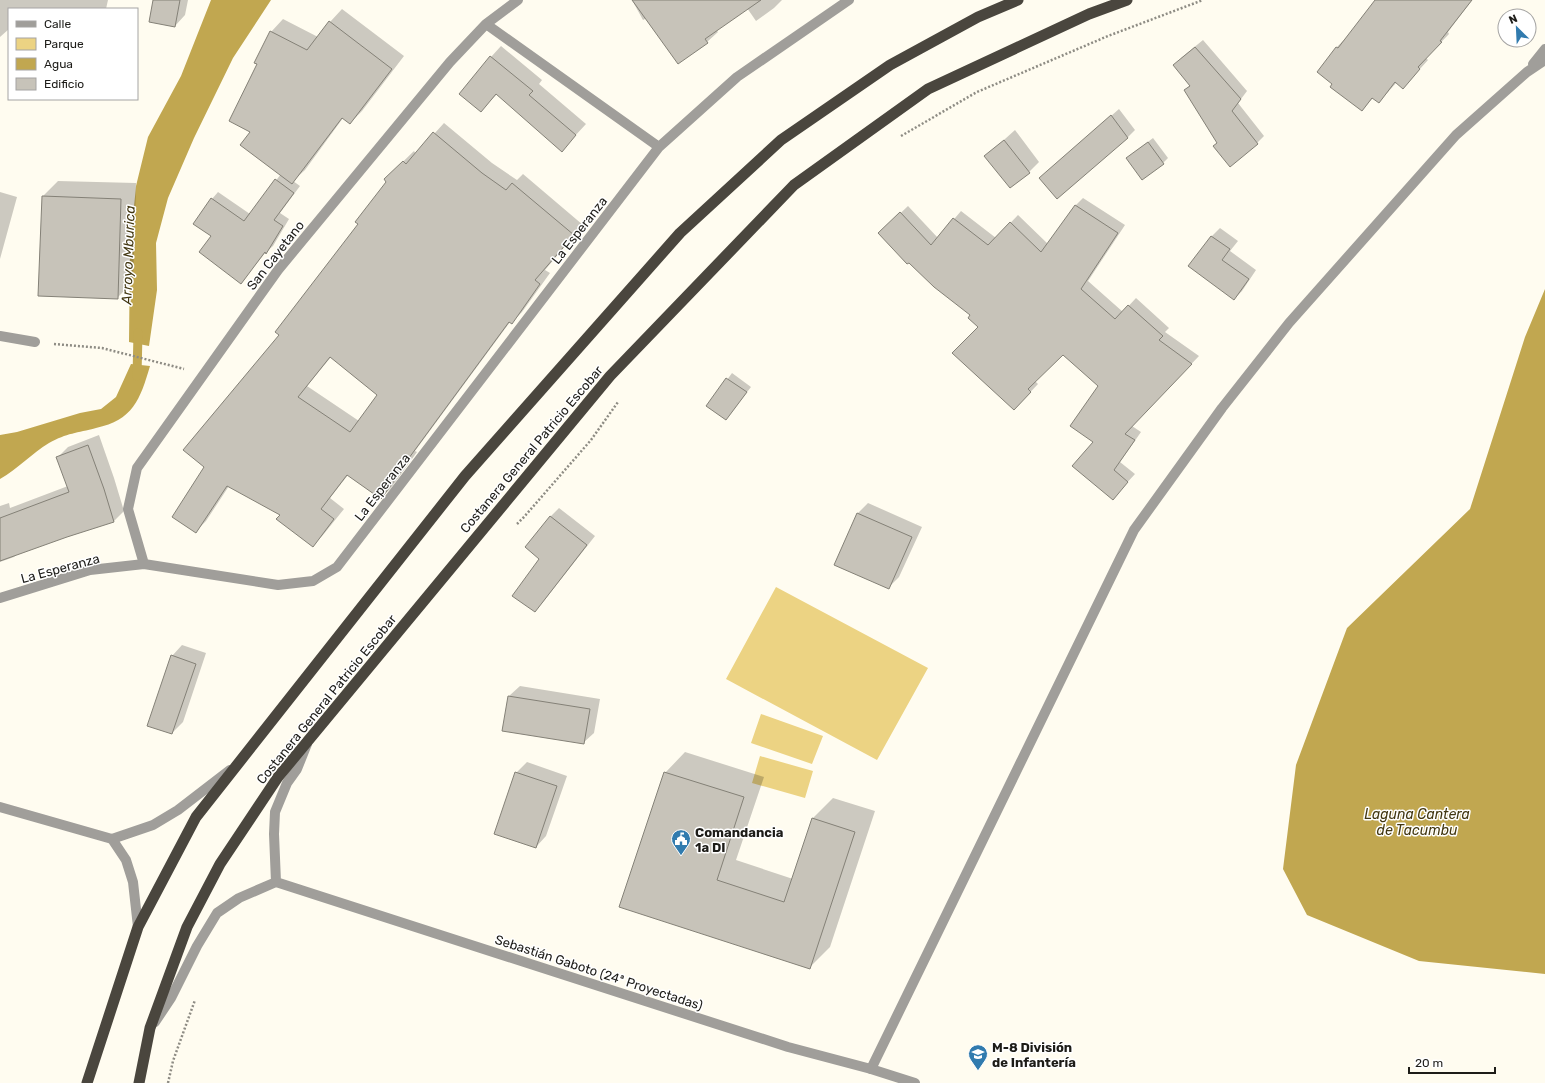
<svg xmlns="http://www.w3.org/2000/svg" width="1545" height="1083" font-family="Rubik,sans-serif">
<style>
.green{fill:#ecd383}
.water{fill:#c1a750}
.shadow{fill:#0003;fill-rule:evenodd}
.lines{fill:none;stroke-linecap:round;stroke-linejoin:round}
.stream{stroke:#c1a750;stroke-width:9}
.building{fill:#c7c3b9;stroke:#848177;fill-rule:evenodd}
.path{stroke:#8e8c84;stroke-width:2.5;stroke-dasharray:2 2;stroke-linecap:butt}
.service{stroke:#a09e9a;stroke-width:10}
.minor{stroke:#a09e9a;stroke-width:10}
.tertiary{stroke:#a09e9a;stroke-width:10}
.trunk{stroke:#4a463e;stroke-width:11}
.labels{text-anchor:middle;stroke-width:3;stroke-linejoin:round;paint-order:stroke}
.street-label{font-size:13px;fill:#1d1c18;stroke:#fff}
.poi-label{font-size:13px;font-weight:bold;fill:#1d1c18;stroke:#fff;text-anchor:start}
.water-label{font-size:14px;font-style:italic;fill:#423711;stroke:#fff}
</style>
<rect width="100%" height="100%" fill="#fffcf0"/>
<path class="green" d="M 776,587 L 928,668 L 877,760 L 726,679 Z
M 761,714 L 823,736 L 812,764 L 751,743 Z
M 760,756 L 813,771 L 805,798 L 752,783 Z"/>
<path class="water" d="M 211,0 L 271,0 L 233,58 L 194,138 L 168,198 L 156,243 L 157,290 L 149,346 L 129,342 L 130,250 L 136,186 L 148,137 L 181,76 Z
M 1545,289 L 1545,974 L 1419,961 L 1307,915 L 1283,869 L 1296,765 L 1347,628 L 1470,509 L 1525,337 Z
M 131,364 L 150,366 C 140,400 133,420 96,428 C 77,433 67,433 49,443 C 32,453 18,469 0,479 L 0,435 L 17,432 L 80,413 L 101,409 L 116,397 Z"/>
<path class="shadow" d="M 0,0 L 108,0 L 106,9 L 9,9 L 9,29 L 0,37 Z
M 154,0 L 188,0 L 185,15 L 175,26 Z
M 632,0 L 782,0 L 774,8 L 756,21 L 747,8 L 716,30 L 718,32 L 707,42 L 647,18 L 643,20 Z
M 1383,0 L 1472,0 L 1448,32 L 1449,34 L 1426,58 L 1428,60 L 1403,88 L 1397,82 L 1379,102 L 1373,98 L 1362,110 L 1334,84 L 1319,72 L 1337,47 Z
M 342,9 L 404,56 L 362,111 L 350,123 L 343,118 L 305,170 L 293,181 L 300,186 L 280,213 L 289,219 L 273,246 L 266,252 L 241,282 L 212,199 L 218,192 L 250,214 L 281,174 L 252,132 L 258,64 L 271,32 L 283,19 L 318,37 L 330,22 Z
M 1203,40 L 1247,91 L 1238,103 L 1264,136 L 1257,143 L 1214,146 L 1218,142 L 1185,90 L 1190,85 L 1181,58 Z
M 501,46 L 542,80 L 539,84 L 586,124 L 562,150 L 497,94 L 481,111 L 491,57 Z
M 1119,109 L 1135,130 L 1127,138 L 1048,171 Z
M 444,123 L 492,163 L 517,180 L 523,174 L 583,225 L 545,270 L 550,273 L 522,312 L 512,322 L 510,322 L 415,451 L 417,452 L 391,488 L 381,498 L 348,475 L 330,498 L 344,509 L 323,535 L 313,545 L 281,514 L 229,486 L 206,521 L 196,531 L 206,466 L 280,335 L 359,224 L 388,182 L 385,179 L 414,151 L 416,154 ZM 331,357 L 378,395 L 359,421 L 307,386 Z
M 1015,130 L 1039,162 L 1029,172 L 986,156 Z
M 1153,138 L 1168,158 L 1163,163 L 1127,158 Z
M 58,181 L 136,183 L 133,282 L 117,298 L 43,196 Z
M 0,192 L 17,197 L 0,259 Z
M 1083,198 L 1125,225 L 1088,281 L 1123,312 L 1136,298 L 1169,328 L 1165,332 L 1199,356 L 1132,426 L 1141,432 L 1120,462 L 1135,474 L 1113,498 L 1094,442 L 1099,386 L 1063,353 L 1035,381 L 1038,384 L 1022,401 L 972,315 L 887,226 L 908,206 L 938,238 L 961,211 L 996,238 L 1018,215 L 1048,244 L 1075,206 Z
M 1220,228 L 1238,241 L 1230,251 L 1256,270 L 1242,291 L 1234,299 L 1189,266 L 1212,236 Z
M 732,373 L 751,387 L 726,419 L 708,406 Z
M 99,435 L 114,478 L 124,511 L 114,521 L 67,536 L 17,554 L 14,557 L 0,562 L 0,506 L 9,503 L 10,508 L 68,486 L 57,458 L 68,447 Z
M 868,503 L 922,527 L 899,577 L 888,588 L 858,513 Z
M 559,508 L 595,536 L 543,602 L 535,611 L 541,559 L 550,517 Z
M 182,645 L 206,653 L 183,722 L 172,733 L 172,656 Z
M 520,686 L 600,699 L 594,733 L 583,743 L 509,696 Z
M 685,752 L 764,777 L 736,860 L 793,879 L 813,818 L 833,798 L 875,811 L 830,947 L 809,968 L 621,907 L 665,773 Z
M 527,762 L 567,776 L 546,836 L 536,847 L 516,773 Z"/>
<g class="lines">
<path class="stream" d="M 137,376 L 138,333"/>
</g>
<path class="building" d="M 153,0 L 180,0 L 175,27 L 149,22 Z
M 632,0 L 761,0 L 705,39 L 708,43 L 678,64 Z
M 1375,0 L 1472,0 L 1440,41 L 1442,42 L 1418,67 L 1420,69 L 1403,89 L 1395,82 L 1379,103 L 1372,98 L 1362,111 L 1330,87 L 1332,84 L 1317,72 L 1336,47 L 1338,48 Z
M 329,21 L 392,69 L 350,124 L 342,118 L 292,184 L 240,145 L 250,132 L 229,121 L 257,64 L 254,63 L 270,31 L 307,50 Z
M 1195,47 L 1241,99 L 1232,111 L 1258,144 L 1230,167 L 1213,146 L 1217,143 L 1184,90 L 1190,86 L 1173,65 Z
M 490,56 L 533,91 L 529,95 L 576,135 L 562,152 L 496,94 L 481,112 L 459,94 Z
M 1111,115 L 1128,138 L 1057,199 L 1039,178 Z
M 433,132 L 482,173 L 506,190 L 512,183 L 574,235 L 535,280 L 540,284 L 512,324 L 509,322 L 406,462 L 407,463 L 381,499 L 347,475 L 321,509 L 334,519 L 313,547 L 276,519 L 280,515 L 227,486 L 196,533 L 172,517 L 204,467 L 183,450 L 279,335 L 275,332 L 358,224 L 355,222 L 386,182 L 384,179 L 403,161 L 406,164 ZM 330,357 L 377,395 L 350,432 L 298,397 Z
M 1004,140 L 1030,173 L 1010,188 L 984,156 Z
M 1148,142 L 1164,164 L 1142,180 L 1126,158 Z
M 275,179 L 294,193 L 274,220 L 283,226 L 266,254 L 265,252 L 241,284 L 199,252 L 211,236 L 193,224 L 211,198 L 244,221 Z
M 42,196 L 121,199 L 118,299 L 38,296 Z
M 1075,205 L 1118,233 L 1081,289 L 1115,319 L 1128,305 L 1163,336 L 1159,340 L 1192,364 L 1125,434 L 1135,440 L 1114,470 L 1128,482 L 1113,500 L 1072,466 L 1093,442 L 1070,426 L 1098,386 L 1063,355 L 1028,389 L 1031,392 L 1014,410 L 952,353 L 978,327 L 968,318 L 970,315 L 934,287 L 909,263 L 907,264 L 878,233 L 900,212 L 931,245 L 953,218 L 988,245 L 1010,222 L 1041,252 Z
M 1211,236 L 1230,249 L 1222,260 L 1249,279 L 1234,300 L 1188,266 Z
M 726,378 L 747,392 L 726,420 L 706,406 Z
M 88,445 L 104,489 L 114,522 L 67,537 L 0,561 L 0,518 L 69,492 L 56,457 Z
M 857,513 L 912,537 L 889,589 L 834,565 Z
M 550,516 L 587,545 L 535,612 L 512,596 L 539,559 L 525,547 Z
M 171,655 L 196,664 L 172,734 L 147,726 Z
M 508,696 L 590,709 L 584,744 L 502,731 Z
M 515,772 L 557,786 L 536,848 L 494,834 Z
M 664,772 L 744,797 L 717,880 L 784,902 L 812,818 L 855,832 L 810,969 L 619,907 Z"/>
<g class="lines">
<path class="path" d="M 901,136 L 977,92 L 1108,36 L 1203,0
M 54,344 L 102,348 L 184,369
M 517,524 L 524,517 L 591,440 L 618,402
M 168,1083 L 173,1061 L 195,1000"/>
<path class="service" d="M 1533,64 L 1545,49
M 871,1069 L 1134,530 L 1222,408 L 1289,323 L 1456,135 L 1527,72 L 1545,60"/>
<path class="minor" d="M 486,24 L 659,147
M 0,336 L 35,342
M 144,564 L 128,509 L 137,468 L 278,270 L 450,62 L 486,24 L 518,0
M 0,598 L 90,570 L 144,564 L 278,585 L 313,581 L 337,567 L 659,147 L 737,77 L 849,0"/>
<path class="tertiary" d="M 0,807 L 112,839
M 112,839 L 153,825 L 178,810 L 230,770
M 112,839 L 126,860 L 133,882 L 138,927
M 276,882 L 788,1047 L 871,1069 L 915,1083
M 276,882 L 274,834 L 275,812 L 287,783 L 297,769 L 307,744
M 155,1022 L 171,998 L 197,946 L 217,913 L 239,898 L 276,882"/>
<path class="trunk" d="M 87,1083 L 138,927 L 196,817 L 465,476 L 680,233 L 781,140 L 890,65 L 978,17 L 1018,0
M 139,1083 L 150,1028 L 187,927 L 220,864 L 278,777 L 610,376 L 794,185 L 928,89 L 1089,14 L 1127,0"/>
</g>
<defs>
<symbol id="civic-pin" viewBox="-11 -11 22 30"><path d="M0 17L-7.5 6A9.5 9.5 0 1 1 7.5 6Z" fill="#317bae" stroke="#fff"/><path d="M-.6-6.5H3V-4.5H.6V-3L4-1V1h2V6H-6V1h2V-1L-.6-3ZM-1.2 2.5V6h2.4V2.5Z" fill="#fff"/></symbol>
<symbol id="school-pin" viewBox="-11 -11 22 30"><path d="M0 17L-7.5 6A9.5 9.5 0 1 1 7.5 6Z" fill="#317bae" stroke="#fff"/><path d="M0-5L7-2L0 1L-7-2ZM-4 1L0 2.5L4 1V4Q0 6-4 4Z" fill="#fff"/></symbol>
</defs>
<g fill-rule="evenodd">
<use href="#civic-pin" x="670" y="828" width="22" height="30"/>
<use href="#school-pin" x="967" y="1043" width="22" height="30"/>
</g>
<g class="labels">
<g class="street-label">
<text transform="translate(579 230) rotate(-52)" y="5">La Esperanza</text>
<text transform="translate(275 255) rotate(-52)" y="5">San Cayetano</text>
<text transform="translate(531 449) rotate(-50)" y="5">Costanera General Patricio Escobar</text>
<text transform="translate(382 487) rotate(-52)" y="5">La Esperanza</text>
<text transform="translate(60 568) rotate(-15)" y="5">La Esperanza</text>
<text transform="translate(326 699) rotate(-51)" y="5">Costanera General Patricio Escobar</text>
<text transform="translate(599 972) rotate(18)" y="5">Sebastián Gaboto (24ª Proyectadas)</text>
</g>
<g class="poi-label">
<text x="695" y="837">Comandancia<tspan x="695" dy="15">1a DI</tspan></text>
<text x="992" y="1052">M-8 División<tspan x="992" dy="15">de Infantería</tspan></text>
</g>
<g class="water-label">
<text transform="translate(128 255) rotate(-88)" y="5">Arroyo Mburica</text>
<text x="1417" y="819">Laguna Cantera<tspan x="1417" dy="16">de Tacumbu</tspan></text>
</g>
</g>
<rect x="8" y="8" width="130" height="92" fill="#ffffff" stroke="#a5a4a3"/>
<rect x="16" y="21" width="20" height="6" fill="#a09e9a" stroke="#a5a4a3"/>
<text x="44" y="28" font-size="12" fill="#1d1c18">Calle</text>
<rect x="16" y="38" width="20" height="12" fill="#ecd383" stroke="#a5a4a3"/>
<text x="44" y="48" font-size="12" fill="#1d1c18">Parque</text>
<rect x="16" y="58" width="20" height="12" fill="#c1a750" stroke="#a5a4a3"/>
<text x="44" y="68" font-size="12" fill="#1d1c18">Agua</text>
<rect x="16" y="78" width="20" height="12" fill="#c7c3b9" stroke="#a5a4a3"/>
<text x="44" y="88" font-size="12" fill="#1d1c18">Edificio</text>
<g transform="translate(1517 28) rotate(336)"><circle r="19" fill="#ffffff" stroke="#a5a4a3"/>
<path d="M0-3L7 15L0 10L-7 15Z" fill="#317bae"/>
<text y="-6" font-size="11" font-weight="bold" text-anchor="middle" fill="#1d1c18">N</text>
</g>
<path d="M1409 1067v6h86v-6" fill="none" stroke="#1d1c18" stroke-width="2"/>
<text x="1415" y="1067" font-size="12" fill="#1d1c18" stroke="#ffffff" stroke-width="3" paint-order="stroke">20 m</text>
</svg>
